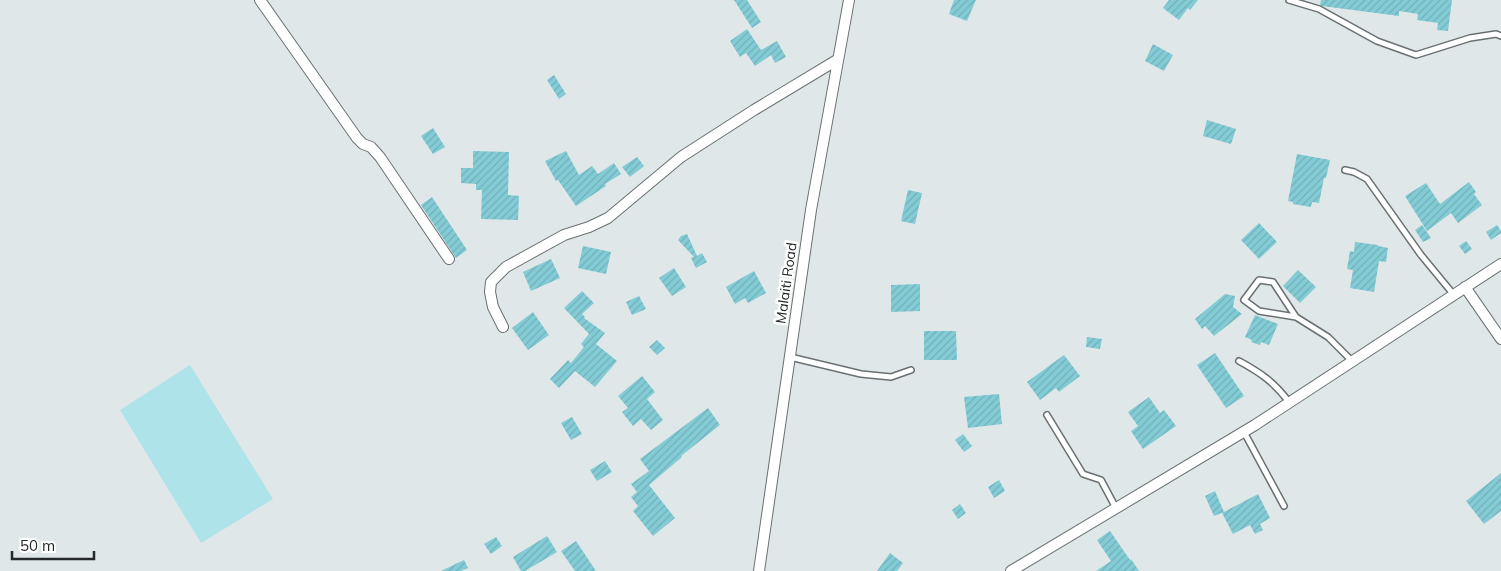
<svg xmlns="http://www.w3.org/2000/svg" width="1501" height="571" font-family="Mulish,sans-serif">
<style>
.park{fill:#afe3ea}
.building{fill:url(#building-hatch)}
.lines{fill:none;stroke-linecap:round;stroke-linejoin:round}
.service-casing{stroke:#6a7071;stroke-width:8}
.minor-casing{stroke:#6a7071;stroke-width:12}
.service{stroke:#fff;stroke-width:5}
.minor{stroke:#fff;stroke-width:10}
.labels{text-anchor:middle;stroke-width:5;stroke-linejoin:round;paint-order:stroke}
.street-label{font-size:14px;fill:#252828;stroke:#fff}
</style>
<defs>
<pattern id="building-hatch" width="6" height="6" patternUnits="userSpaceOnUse" patternTransform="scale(1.25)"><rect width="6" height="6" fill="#83ccd6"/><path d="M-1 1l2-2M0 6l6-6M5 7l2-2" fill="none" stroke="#71afb8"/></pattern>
</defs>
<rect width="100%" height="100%" fill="#e0e7e8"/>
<path class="park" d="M 190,365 L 273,499 L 201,543 L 120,410 Z"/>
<path class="building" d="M 734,0 L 747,0 L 761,22 L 752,28 Z
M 954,0 L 976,0 L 967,21 L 949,14 Z
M 1169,0 L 1198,0 L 1190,10 L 1188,8 L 1179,20 L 1163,8 Z
M 1321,0 L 1452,0 L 1448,31 L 1437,30 L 1438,23 L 1417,20 L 1418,14 L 1399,11 L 1399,16 L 1322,6 L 1320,5 Z
M 747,29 L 761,50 L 777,41 L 786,57 L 775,63 L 771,55 L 755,66 L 746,53 L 740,57 L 730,41 Z
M 1153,44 L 1173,55 L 1164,71 L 1145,61 Z
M 554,75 L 566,94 L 559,99 L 547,80 Z
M 1207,120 L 1236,129 L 1231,144 L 1203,136 Z
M 433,128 L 445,147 L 433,154 L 421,136 Z
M 473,151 L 509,152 L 508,195 L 519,196 L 518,220 L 481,219 L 482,190 L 476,190 L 476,184 L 461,183 L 461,168 L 473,168 Z
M 566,151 L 579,175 L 592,166 L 598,174 L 614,163 L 621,174 L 605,184 L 606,186 L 576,206 L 558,180 L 556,181 L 545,161 Z
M 1297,154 L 1330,160 L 1326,178 L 1324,178 L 1319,203 L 1312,202 L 1311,207 L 1293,204 L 1293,202 L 1288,201 Z
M 637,157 L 644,166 L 630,177 L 622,167 Z
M 1469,182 L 1476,192 L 1474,194 L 1482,205 L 1458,223 L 1451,213 L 1427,231 L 1405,196 L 1426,183 L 1440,204 Z
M 908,190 L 922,193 L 915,224 L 901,221 Z
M 432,197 L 467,250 L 456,258 L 421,205 Z
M 1259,223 L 1277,242 L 1259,259 L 1241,240 Z
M 1422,225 L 1431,238 L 1423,242 L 1415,230 Z
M 1497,225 L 1501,231 L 1501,233 L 1491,240 L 1486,232 Z
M 687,234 L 697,256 L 702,253 L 707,262 L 696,268 L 691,258 L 694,257 L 678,240 L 681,236 Z
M 1466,241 L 1472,249 L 1465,254 L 1459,246 Z
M 1355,242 L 1378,245 L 1378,246 L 1388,248 L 1386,262 L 1379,261 L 1374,292 L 1350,288 L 1353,270 L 1347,269 L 1350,251 L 1354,252 Z
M 583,246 L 611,252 L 606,274 L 578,268 Z
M 551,259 L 560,278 L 531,291 L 523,272 Z
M 674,268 L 686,287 L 672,296 L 659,278 Z
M 1298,270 L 1316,287 L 1300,303 L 1283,286 Z
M 754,271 L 766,293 L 748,303 L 745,298 L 735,304 L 726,287 Z
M 920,284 L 920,311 L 891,312 L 891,285 Z
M 582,291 L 594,303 L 582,314 L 585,317 L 584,318 L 605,333 L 596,344 L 617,361 L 595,387 L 575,371 L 559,388 L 550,379 L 568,360 L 571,363 L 584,347 L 581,344 L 589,334 L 564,308 Z
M 1225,294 L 1235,296 L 1233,307 L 1242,314 L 1214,336 L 1205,326 L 1202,329 L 1195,319 Z
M 639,296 L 646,309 L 632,315 L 626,302 Z
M 533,312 L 549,335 L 528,350 L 512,328 Z
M 1255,315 L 1278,324 L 1269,345 L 1261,342 L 1260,345 L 1251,342 L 1252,340 L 1245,337 Z
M 924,331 L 956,331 L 957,360 L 924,360 Z
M 1087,337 L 1102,339 L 1100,349 L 1086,347 Z
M 657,340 L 665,348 L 657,355 L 649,347 Z
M 1215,353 L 1244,396 L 1226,408 L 1197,365 Z
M 1064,355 L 1080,376 L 1059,392 L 1056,388 L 1040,400 L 1027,382 Z
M 642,376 L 655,392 L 647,399 L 663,420 L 651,430 L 641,419 L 633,426 L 622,412 L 628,408 L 618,396 Z
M 999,394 L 1002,424 L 968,428 L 964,397 Z
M 1149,397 L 1160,413 L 1164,410 L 1176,426 L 1143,449 L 1131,431 L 1138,426 L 1128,412 Z
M 708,408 L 720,425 L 681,456 L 682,457 L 649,485 L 675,518 L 653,536 L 633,511 L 638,506 L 631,497 L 637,492 L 631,484 L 649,471 L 640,459 Z
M 572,417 L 582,434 L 571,440 L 561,423 Z
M 963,434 L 972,446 L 964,452 L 955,440 Z
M 605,461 L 612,472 L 597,481 L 590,470 Z
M 1501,473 L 1501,511 L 1484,524 L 1466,501 Z
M 999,480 L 1005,491 L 994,498 L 988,487 Z
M 1215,491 L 1224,512 L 1214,516 L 1205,496 Z
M 1258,494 L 1270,518 L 1260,524 L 1263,530 L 1255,534 L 1250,525 L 1233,534 L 1222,513 Z
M 960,504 L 966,513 L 958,519 L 952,510 Z
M 1110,531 L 1130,560 L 1131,559 L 1139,571 L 1096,571 L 1111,561 L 1097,540 Z
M 547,536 L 557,552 L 525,571 L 521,571 L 513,557 Z
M 496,537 L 502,546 L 491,554 L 484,544 Z
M 576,541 L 596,571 L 575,571 L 561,551 Z
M 890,553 L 903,563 L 897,571 L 877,571 Z
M 464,560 L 468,568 L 461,571 L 441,571 Z"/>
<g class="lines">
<defs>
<path id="service" d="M 1289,0 L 1319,9 L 1377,41 L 1416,55 L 1470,38 L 1496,34 L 1501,36
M 1345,170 L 1354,172 L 1367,179 L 1421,255 L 1454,295
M 1296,317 L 1273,282 L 1259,280 L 1244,300 L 1259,311 L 1296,317 L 1328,337 L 1352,361
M 790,357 L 861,374 L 891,377 L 911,370
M 1239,361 C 1261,373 1274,382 1289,402
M 1047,415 L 1083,474 L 1101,480 L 1116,508
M 1244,432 L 1284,506"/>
<path id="minor" d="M 260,0 L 357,138 L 363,144 L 371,147 L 380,157 L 449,259
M 1465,287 L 1501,339
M 503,327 L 493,307 L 490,292 L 491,282 L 506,267 L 564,235 L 589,227 L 608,218 L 681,157 L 754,110 L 837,60
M 759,571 L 811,210 L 849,0
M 1011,571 L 1255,425 L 1501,264"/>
</defs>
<use href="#service" class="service-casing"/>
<use href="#minor" class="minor-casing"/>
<use href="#service" class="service"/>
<use href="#minor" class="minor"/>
</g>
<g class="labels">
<g class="street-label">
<text transform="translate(786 283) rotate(-82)" y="5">Malaiti Road</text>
</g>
</g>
<path d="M12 551v8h82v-8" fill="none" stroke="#252828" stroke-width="2.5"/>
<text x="20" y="551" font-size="15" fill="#252828" stroke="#ffffff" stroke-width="4" paint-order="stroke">50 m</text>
</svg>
